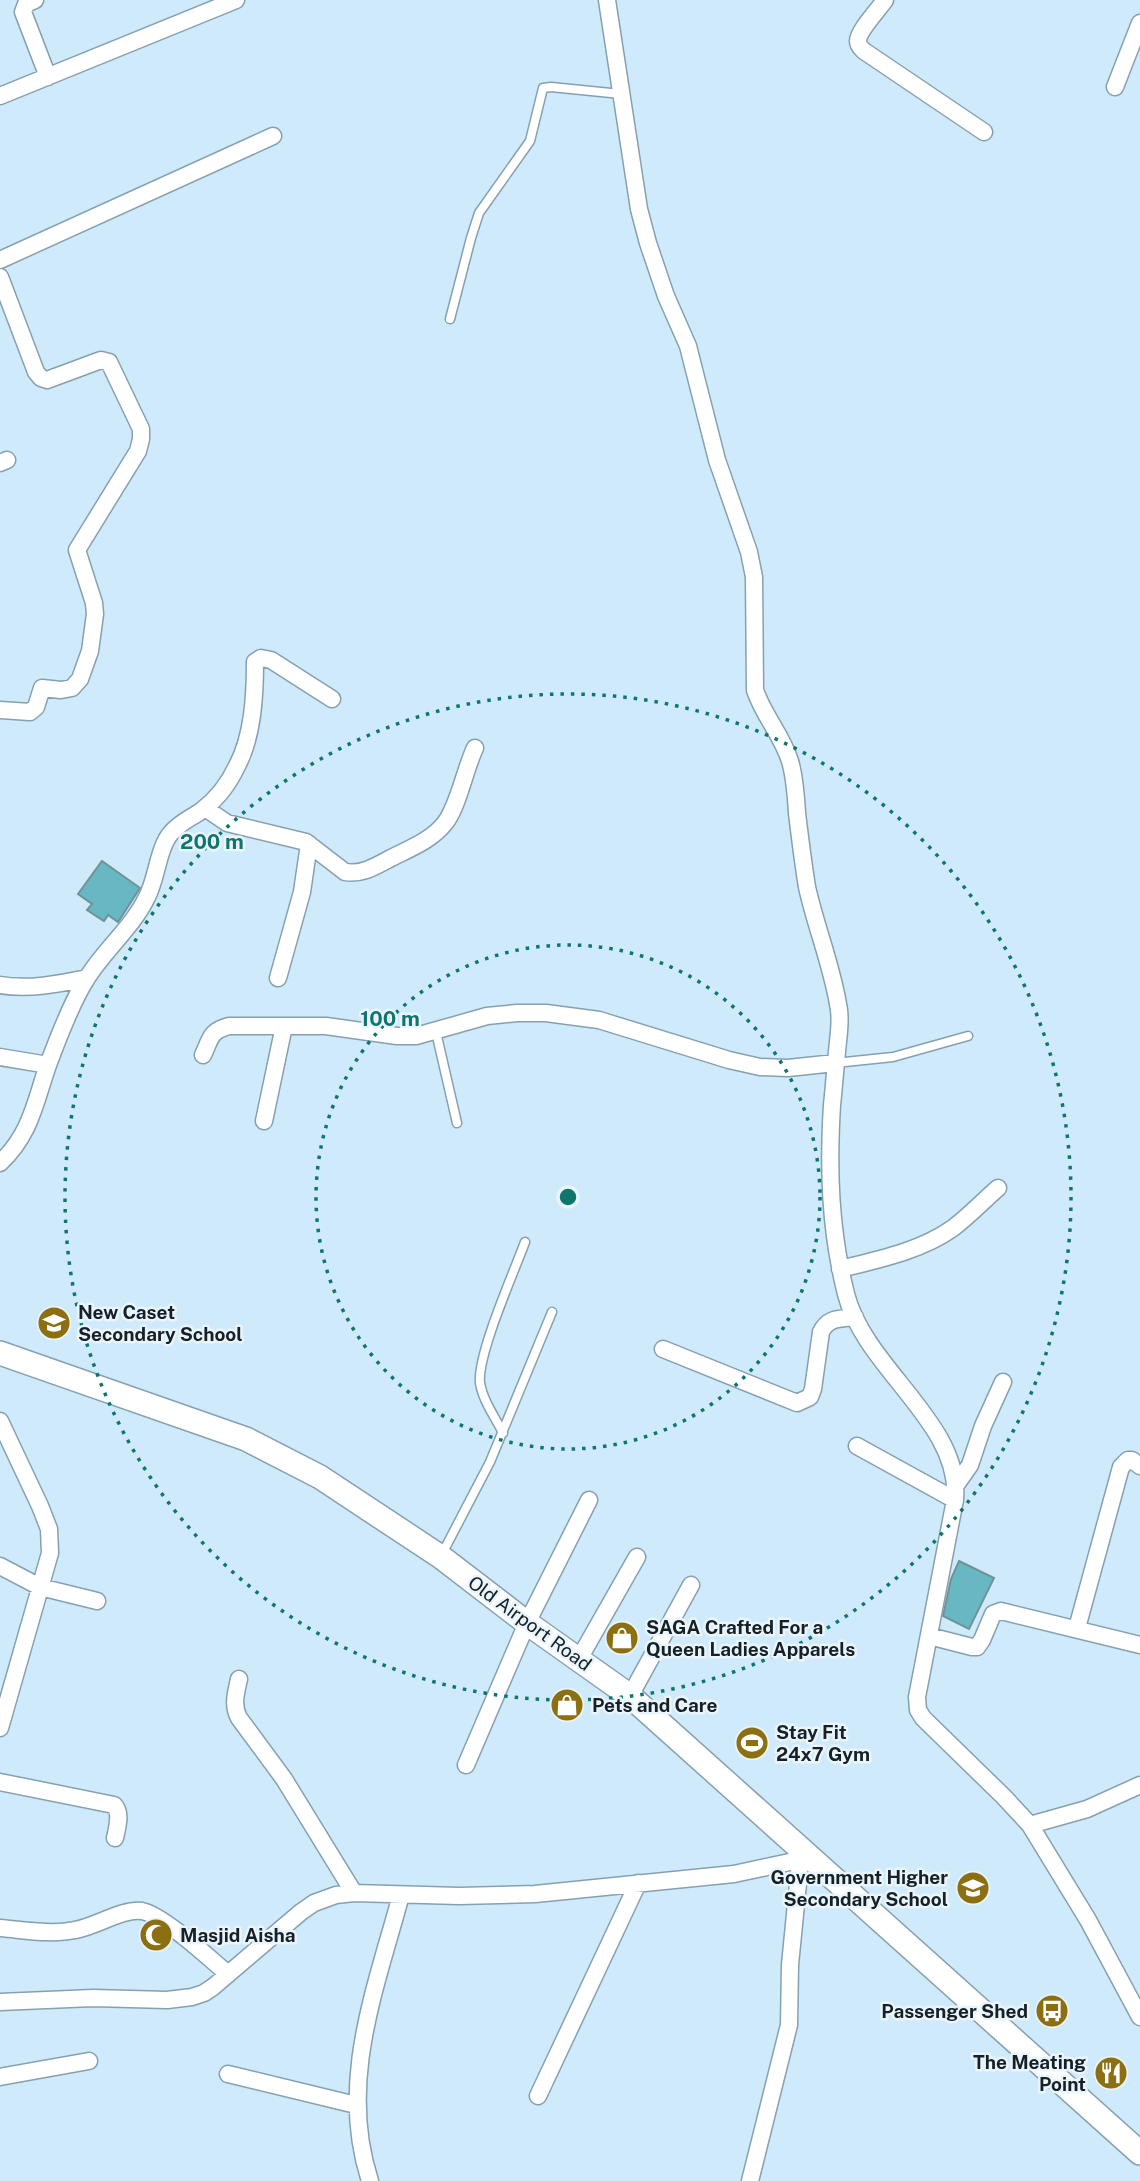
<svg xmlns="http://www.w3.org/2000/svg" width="1140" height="2181" font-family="'Public Sans',sans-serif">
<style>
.building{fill:#67b8c2;stroke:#719296;stroke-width:2}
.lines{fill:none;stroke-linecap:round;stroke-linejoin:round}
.service-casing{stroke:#87a0b0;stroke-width:11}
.minor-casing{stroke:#87a0b0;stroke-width:19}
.secondary-casing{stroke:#87a0b0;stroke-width:26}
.service{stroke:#fff;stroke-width:8}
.minor{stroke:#fff;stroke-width:16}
.secondary{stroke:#fff;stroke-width:23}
.ring{fill:none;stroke:#0f766e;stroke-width:3.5;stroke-dasharray:3.5 7}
.labels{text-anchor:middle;stroke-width:5;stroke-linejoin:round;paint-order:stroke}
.poi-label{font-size:19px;font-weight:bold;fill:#162026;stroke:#e9f4fb;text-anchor:start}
.street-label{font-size:19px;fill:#162026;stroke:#e9f4fb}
.centre{fill:#0f766e;stroke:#e9f4fb;stroke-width:3.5}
.ring-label{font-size:21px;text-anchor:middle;font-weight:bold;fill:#0f766e;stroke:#e9f4fb;stroke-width:5;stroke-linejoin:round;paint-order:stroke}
</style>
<rect width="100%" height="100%" fill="#cfeafb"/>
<path class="building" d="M 102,861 L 140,888 L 118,922 L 108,915 L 104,921 L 87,910 L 92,904 L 78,894 Z
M 959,1561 L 994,1578 L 969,1629 L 943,1616 L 951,1579 Z"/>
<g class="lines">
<defs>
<path id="service" d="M 450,319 L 471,238 L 479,213 L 530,141 L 543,88 L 551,87 L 621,94
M 436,1032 L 457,1123
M 835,1063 L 893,1057 L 968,1036
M 503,1433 C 495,1417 483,1401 480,1383 C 477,1355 514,1272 525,1242
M 442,1554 L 490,1462 L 552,1312"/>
<path id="minor" d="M 35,0 L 26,4 L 23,12 L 48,77
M 607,0 L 639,209 L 648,243 L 666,296 L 688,346 L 717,460 L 749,552 L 754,577 L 755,690 C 763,715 782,735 790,761 C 795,778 796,796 797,813 C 800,838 803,862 807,887 C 816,928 833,968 839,1010 C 841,1024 838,1038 837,1052 C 835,1070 834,1087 832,1105 C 828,1170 830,1230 846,1294 C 865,1369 962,1423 955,1500 L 917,1697 L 918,1710 L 923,1718 L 1004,1797 L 1030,1825 L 1088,1920 L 1140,2017
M 885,0 C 879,9 858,31 858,41 C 858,46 861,48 864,51 L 984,132
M 1115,87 L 1140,23
M 0,96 L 236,0
M 0,260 L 273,136
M 0,277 L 36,372 L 41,378 L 47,380 L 101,360 L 109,362 L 141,429 L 141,439 L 138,451 L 77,550 L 94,603 L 95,614 L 90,651 L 80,679 L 72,688 L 61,690 L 42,688 L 36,707 L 30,712 L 0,710
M 0,463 L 7,460
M 205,808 L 227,823 L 306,842 L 345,872 C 362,875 376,866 391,858 C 409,849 432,840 445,823 C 458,807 465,769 475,748
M 278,978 L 302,892 L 309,844
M 0,985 C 28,990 59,984 87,978
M 203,1055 C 211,1038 210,1031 229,1026 L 326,1026 L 397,1036 L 416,1036 L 487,1016 L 517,1013 L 546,1013 L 599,1020 L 729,1060 L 760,1067 L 788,1068 L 835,1063
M 0,1057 L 48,1065
M 264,1121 L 284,1026
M 0,1163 C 31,1134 35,1102 48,1065 C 58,1038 72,1001 87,978 C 105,949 132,928 147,897 C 157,878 158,848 171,833 C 179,823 191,818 201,811 C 216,800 229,783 237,766 C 253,736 255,695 255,662 L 261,658 L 271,660 L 332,699
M 840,1269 C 877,1260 921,1251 953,1228 C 969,1216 983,1201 998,1188
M 663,1349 L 797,1403 L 810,1397 L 813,1389 L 821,1332 C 828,1317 841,1319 855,1317
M 0,1421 L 40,1506 L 49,1529 L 50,1553 L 0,1728
M 857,1446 L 955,1500
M 956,1485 L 970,1465 L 983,1426 L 1003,1382
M 0,1566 L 40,1587 L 97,1601
M 1077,1628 L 1121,1467 L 1128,1460 L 1132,1460 L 1140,1466
M 929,1636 L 972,1647 L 977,1647 L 982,1640 L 993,1614 L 1001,1611 L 1140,1645
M 579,1659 L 637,1557
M 239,1679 C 236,1693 232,1705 239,1718 L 284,1779 L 354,1893
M 630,1696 L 691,1585
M 466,1765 L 527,1623 L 589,1500
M 0,1782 L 114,1805 C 122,1813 117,1828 115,1838
M 1030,1825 L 1087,1809 L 1140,1785
M 0,1928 C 25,1930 51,1935 75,1930 C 95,1927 123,1908 142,1911 C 163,1915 210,1959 228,1974
M 0,2002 L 93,1998 L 167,2000 L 192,1997 L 204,1993 L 213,1987 L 301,1912 L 314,1903 L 336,1895 L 354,1893 L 459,1896 L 535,1894 L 734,1874 L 799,1860
M 228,2074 L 356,2105
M 0,2077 L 89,2061
M 538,2096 L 638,1883
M 370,2181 C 338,2083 375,1991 401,1895
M 750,2181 L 789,2025 L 790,1965 L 801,1853"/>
<path id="secondary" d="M 0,1353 L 246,1439 L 320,1477 L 441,1557 L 527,1623 L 630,1696 L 1140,2153"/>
</defs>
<use href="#service" class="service-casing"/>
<use href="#minor" class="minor-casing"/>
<use href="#secondary" class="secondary-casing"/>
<use href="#service" class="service"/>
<use href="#minor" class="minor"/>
<use href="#secondary" class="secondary"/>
</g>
<g class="ring">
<circle cx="568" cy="1197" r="252"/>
<circle cx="568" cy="1197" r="503"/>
</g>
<defs>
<symbol id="school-disc" viewBox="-11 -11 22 22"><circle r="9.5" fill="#8c6f11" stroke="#e9f4fb"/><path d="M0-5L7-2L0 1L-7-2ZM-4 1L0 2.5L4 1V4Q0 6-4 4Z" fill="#fff"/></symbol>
<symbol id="shop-disc" viewBox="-11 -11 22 22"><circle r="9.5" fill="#8c6f11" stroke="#e9f4fb"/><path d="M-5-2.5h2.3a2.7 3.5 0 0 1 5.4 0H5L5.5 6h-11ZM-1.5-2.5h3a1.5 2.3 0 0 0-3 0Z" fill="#fff"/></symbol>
<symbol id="stadium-disc" viewBox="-11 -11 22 22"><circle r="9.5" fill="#8c6f11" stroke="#e9f4fb"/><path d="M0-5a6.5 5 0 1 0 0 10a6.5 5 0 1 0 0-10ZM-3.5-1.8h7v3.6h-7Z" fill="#fff"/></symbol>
<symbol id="mosque-disc" viewBox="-11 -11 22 22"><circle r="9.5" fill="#8c6f11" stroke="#e9f4fb"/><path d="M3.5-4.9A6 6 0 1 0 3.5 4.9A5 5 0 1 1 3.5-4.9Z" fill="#fff"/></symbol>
<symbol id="bus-disc" viewBox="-11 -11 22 22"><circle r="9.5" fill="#8c6f11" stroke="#e9f4fb"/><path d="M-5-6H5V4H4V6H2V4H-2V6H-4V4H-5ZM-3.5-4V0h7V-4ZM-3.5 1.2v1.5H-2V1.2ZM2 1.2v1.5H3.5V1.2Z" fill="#fff"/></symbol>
<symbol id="restaurant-disc" viewBox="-11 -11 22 22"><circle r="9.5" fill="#8c6f11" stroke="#e9f4fb"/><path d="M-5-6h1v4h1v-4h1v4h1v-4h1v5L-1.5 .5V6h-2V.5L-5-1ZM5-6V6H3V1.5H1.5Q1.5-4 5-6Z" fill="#fff"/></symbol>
</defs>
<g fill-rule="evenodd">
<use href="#school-disc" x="35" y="1304" width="38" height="38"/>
<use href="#shop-disc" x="603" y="1619" width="38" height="38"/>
<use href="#shop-disc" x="548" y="1686" width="38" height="38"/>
<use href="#stadium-disc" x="733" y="1724" width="38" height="38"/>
<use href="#school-disc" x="954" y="1869" width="38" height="38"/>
<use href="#mosque-disc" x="137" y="1916" width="38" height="38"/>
<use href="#bus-disc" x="1033" y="1992" width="38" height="38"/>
<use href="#restaurant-disc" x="1092" y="2054" width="38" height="38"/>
</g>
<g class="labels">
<g class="poi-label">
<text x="78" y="1319">New Caset<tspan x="78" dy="22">Secondary School</tspan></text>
<text x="646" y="1634">SAGA Crafted For a<tspan x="646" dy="22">Queen Ladies Apparels</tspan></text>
<text x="592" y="1712">Pets and Care</text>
<text x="776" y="1739">Stay Fit<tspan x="776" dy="22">24x7 Gym</tspan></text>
<text x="948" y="1884" text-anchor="end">Government Higher<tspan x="948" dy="22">Secondary School</tspan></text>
<text x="180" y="1942">Masjid Aisha</text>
<text x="1028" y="2018" text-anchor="end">Passenger Shed</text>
<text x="1086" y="2069" text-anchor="end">The Meating<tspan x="1086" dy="22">Point</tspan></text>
</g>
<g class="street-label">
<text transform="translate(530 1623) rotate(36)" y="7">Old Airport Road</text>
</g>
</g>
<circle cx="568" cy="1197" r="10" class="centre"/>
<g class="ring-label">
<text x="212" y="849">200 m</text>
<text x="390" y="1026">100 m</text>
</g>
</svg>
